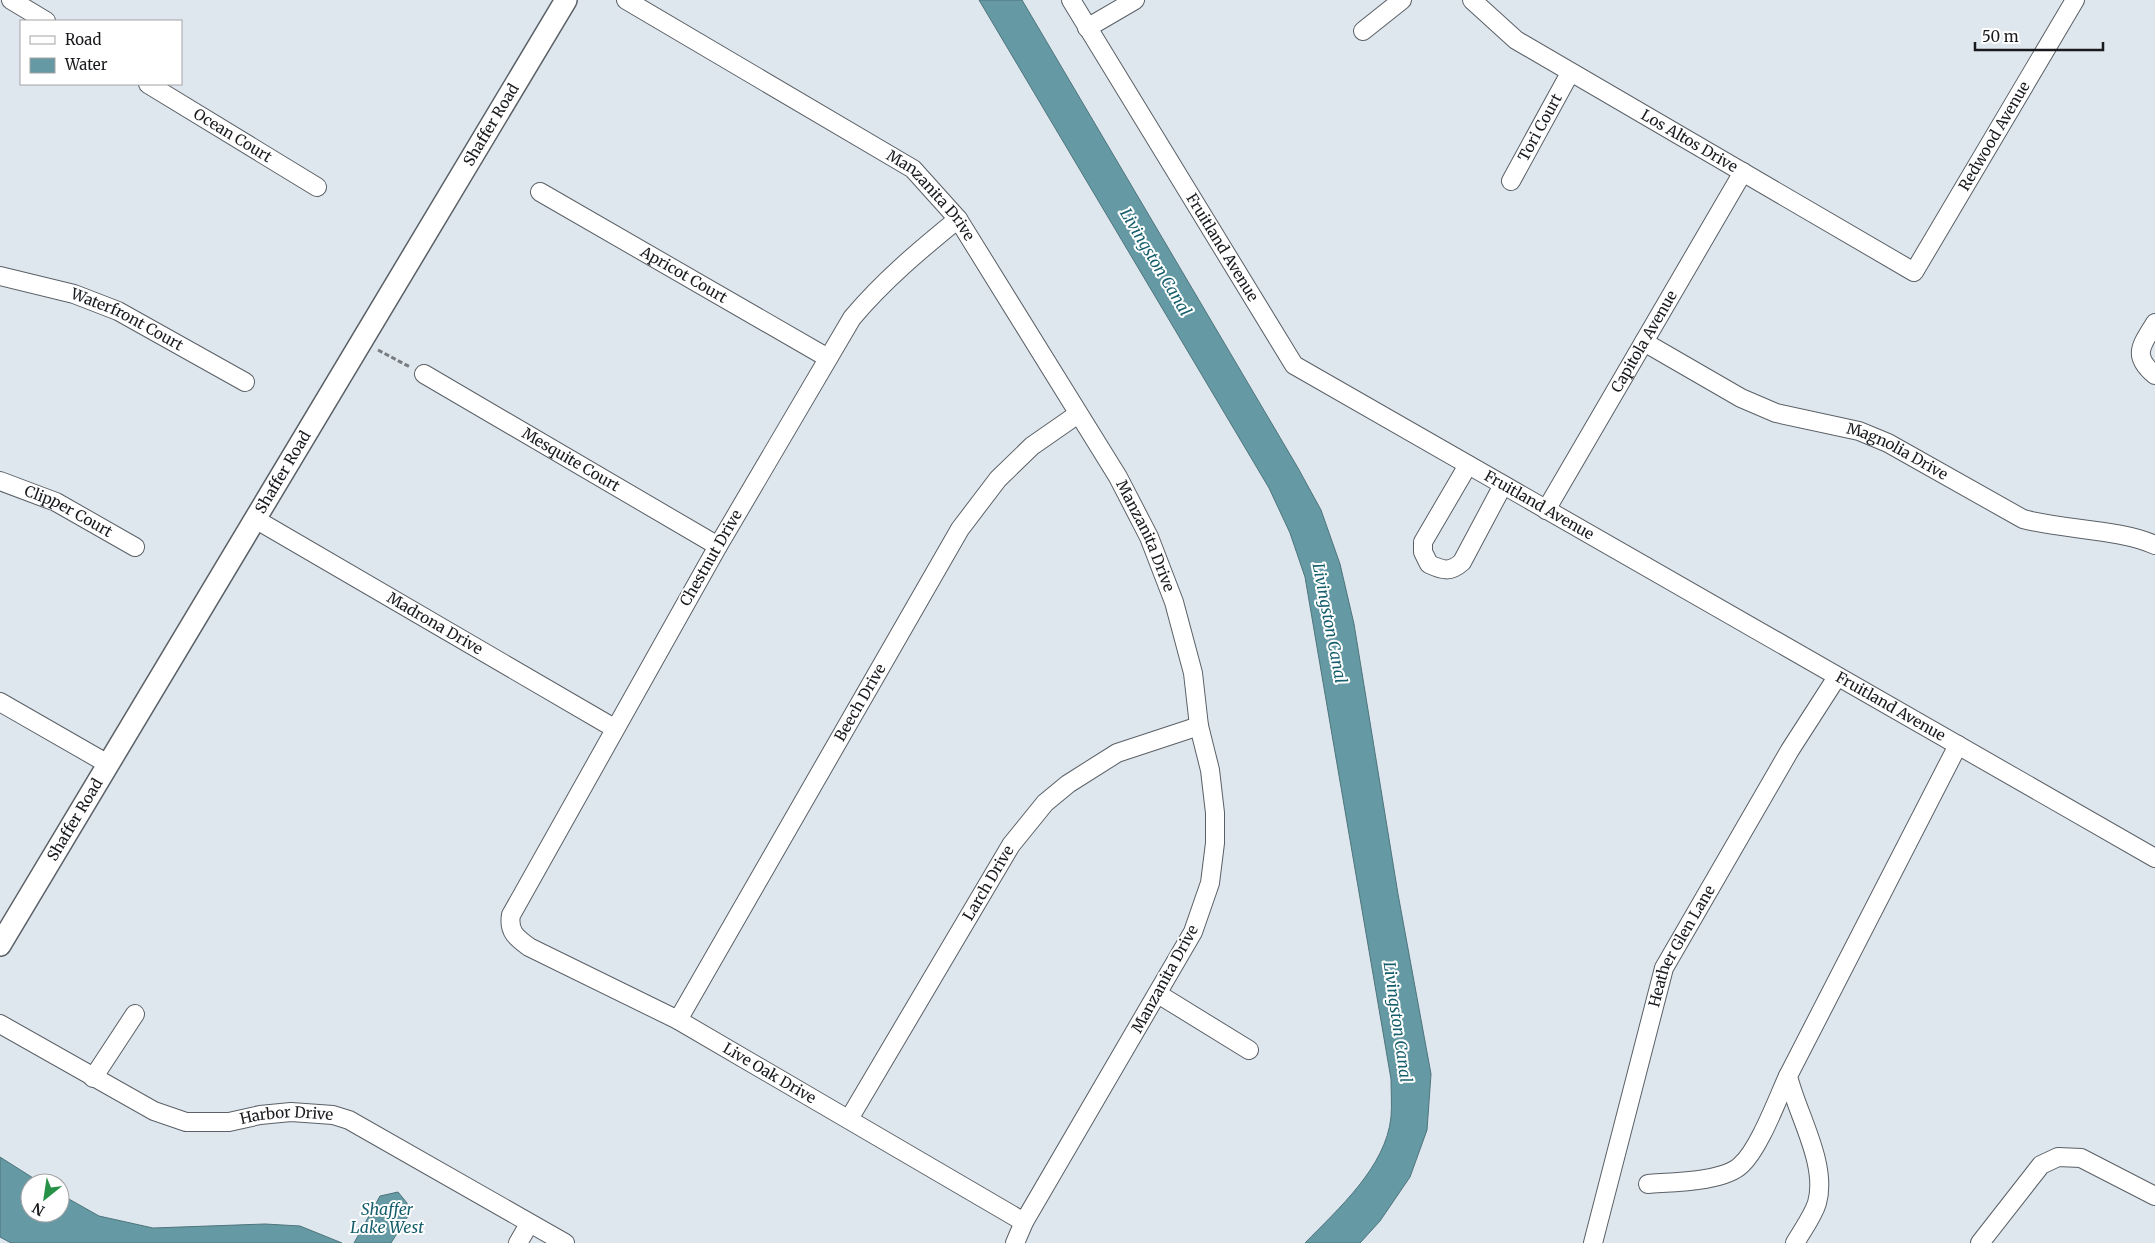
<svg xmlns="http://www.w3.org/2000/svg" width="2155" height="1243" font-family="Merriweather,serif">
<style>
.water{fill:#659aa5;stroke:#4e747c}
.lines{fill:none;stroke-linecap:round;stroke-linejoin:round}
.minor-casing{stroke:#5a6066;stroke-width:20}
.major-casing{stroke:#5a6066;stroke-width:24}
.path{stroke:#777c81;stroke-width:3;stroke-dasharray:5 2.5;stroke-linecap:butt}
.minor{stroke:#fff;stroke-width:18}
.major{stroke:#fff;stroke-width:21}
.labels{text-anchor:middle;stroke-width:4;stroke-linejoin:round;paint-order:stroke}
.street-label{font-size:15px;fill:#181a1d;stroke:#fff}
.water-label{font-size:16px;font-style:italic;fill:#155e6b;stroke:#fff}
</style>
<rect width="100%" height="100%" fill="#dfe7ee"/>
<path class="water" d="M 979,0 L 1022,0 L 1298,468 L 1321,510 L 1340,564 L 1354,624 L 1398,894 L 1431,1074 L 1427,1130 L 1410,1177 L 1380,1221 L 1360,1243 L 1305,1243 C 1338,1209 1386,1167 1391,1117 C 1392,1105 1391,1091 1391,1079 L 1305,577 L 1290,533 L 1269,488 Z
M 0,1157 L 41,1183 L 30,1183 L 30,1213 L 60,1213 L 60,1194 L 99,1216 L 153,1228 L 265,1224 L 300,1226 L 342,1243 L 11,1243 L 0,1237 Z
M 398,1192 L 407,1203 L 408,1216 L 391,1243 L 354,1243 L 380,1196 Z"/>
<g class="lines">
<defs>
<g id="minor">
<path d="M 11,0 L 46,21"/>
<path id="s1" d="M 626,0 L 913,169 L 958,219 L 1118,477 L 1149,537 L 1174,602 L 1193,673 L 1199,726 L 1210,770 L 1215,813 L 1215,843 L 1210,883 L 1193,932 L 1024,1222 L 1015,1243"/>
<path id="s2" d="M 1071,0 L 1294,365 L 2155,858"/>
<path id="s3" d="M 1472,0 L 1516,40 L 1914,272 L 2075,0"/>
<path d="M 1087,28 L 1135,0"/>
<path d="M 1363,31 L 1402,0"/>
<path id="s4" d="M 148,84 L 317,187"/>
<path id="s5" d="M 1511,181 L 1570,73"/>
<path id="s6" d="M 540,192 L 828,358"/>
<path id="s7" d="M 958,219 C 920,250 884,280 852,318 L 718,546 L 511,915 C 508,932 517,938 529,947 L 678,1020 L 1024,1222"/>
<path id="s8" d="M 0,276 L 74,294 L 118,311 L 245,382"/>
<path d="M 2155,323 C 2142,345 2131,355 2155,375"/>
<path id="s9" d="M 1644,342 L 1741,398 L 1776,413 L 1859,431 L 1888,443 L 2023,519 C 2063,530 2120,529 2155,545"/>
<path id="s10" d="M 424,374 L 718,546"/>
<path d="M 1468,465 L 1423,542 L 1423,552 L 1429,564 C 1442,570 1450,573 1462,562 L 1503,485"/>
<path id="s11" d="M 0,481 L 56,502 L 135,547"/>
<path id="s12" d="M 1546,510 L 1743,172"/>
<path id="s13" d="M 255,519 L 614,728"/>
<path d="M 0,702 L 108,764"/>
<path d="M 1158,994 L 1249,1050"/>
<path id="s14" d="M 678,1020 L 960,529 L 998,479 L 1032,446 L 1078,414"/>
<path id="s15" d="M 0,1024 L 154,1111 L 186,1122 L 229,1122 L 260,1115 L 291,1112 L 333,1115 L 349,1120 L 565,1243"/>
<path d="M 93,1078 L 135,1014"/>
<path id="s16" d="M 849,1119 L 1011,845 L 1045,803 L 1068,784 L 1117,753 L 1199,726"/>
<path d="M 1648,1184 C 1671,1182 1724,1182 1741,1165 C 1759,1149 1777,1100 1788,1076"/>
<path d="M 518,1243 L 529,1224"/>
<path id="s17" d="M 1593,1243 L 1664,968 L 1790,750 L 1837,677"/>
<path d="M 1795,1243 C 1802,1231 1813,1216 1817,1203 C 1828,1164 1797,1114 1788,1076 L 1958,745"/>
<path d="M 1980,1243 L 2041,1165 L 2058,1157 L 2081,1158 L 2155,1196"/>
</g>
<g id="major">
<path id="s18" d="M 0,945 L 566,0"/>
</g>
</defs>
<use href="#minor" class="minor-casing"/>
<use href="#major" class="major-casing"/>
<path class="path" d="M 378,350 L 410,367"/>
<use href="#minor" class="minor"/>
<use href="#major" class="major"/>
</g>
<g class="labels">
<g class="street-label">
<text dy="5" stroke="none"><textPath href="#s18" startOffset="956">Shaffer Road</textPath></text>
<text dy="5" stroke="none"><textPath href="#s5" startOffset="61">Tori Court</textPath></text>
<text dy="5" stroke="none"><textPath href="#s4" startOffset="99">Ocean Court</textPath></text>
<text dy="5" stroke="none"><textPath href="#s3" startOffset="678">Redwood Avenue</textPath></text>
<text dy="5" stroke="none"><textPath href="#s3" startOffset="260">Los Altos Drive</textPath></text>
<text dy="5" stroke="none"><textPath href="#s1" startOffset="364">Manzanita Drive</textPath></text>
<text dy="5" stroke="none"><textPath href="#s2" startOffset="290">Fruitland Avenue</textPath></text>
<text dy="5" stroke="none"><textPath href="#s6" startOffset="166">Apricot Court</textPath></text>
<text dy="5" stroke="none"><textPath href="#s8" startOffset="135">Waterfront Court</textPath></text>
<text dy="5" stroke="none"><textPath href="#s12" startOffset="195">Capitola Avenue</textPath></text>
<text dy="5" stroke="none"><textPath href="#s9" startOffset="278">Magnolia Drive</textPath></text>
<text dy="5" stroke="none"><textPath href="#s10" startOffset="170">Mesquite Court</textPath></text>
<text dy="5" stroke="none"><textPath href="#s18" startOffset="551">Shaffer Road</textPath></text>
<text dy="5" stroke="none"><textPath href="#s2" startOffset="710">Fruitland Avenue</textPath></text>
<text dy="5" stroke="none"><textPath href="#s11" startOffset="75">Clipper Court</textPath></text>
<text dy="5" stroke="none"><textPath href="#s1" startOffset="769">Manzanita Drive</textPath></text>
<text transform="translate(711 558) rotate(-60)" y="5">Chestnut Drive</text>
<text dy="5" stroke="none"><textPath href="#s13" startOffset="208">Madrona Drive</textPath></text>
<text dy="5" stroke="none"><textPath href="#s14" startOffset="366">Beech Drive</textPath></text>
<text dy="5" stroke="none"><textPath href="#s2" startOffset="1115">Fruitland Avenue</textPath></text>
<text dy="5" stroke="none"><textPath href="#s18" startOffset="146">Shaffer Road</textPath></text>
<text dy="5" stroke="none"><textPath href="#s16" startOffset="274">Larch Drive</textPath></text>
<text dy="5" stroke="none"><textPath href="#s17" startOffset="311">Heather Glen Lane</textPath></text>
<text transform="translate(1165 979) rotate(-61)" y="5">Manzanita Drive</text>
<text dy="5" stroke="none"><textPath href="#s7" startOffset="1144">Live Oak Drive</textPath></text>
<text dy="5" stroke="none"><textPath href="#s15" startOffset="312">Harbor Drive</textPath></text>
</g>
<g class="water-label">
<text transform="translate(1156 262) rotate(59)" y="6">Livingston Canal</text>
<text transform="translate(1330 623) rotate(79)" y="6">Livingston Canal</text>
<text transform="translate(1398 1022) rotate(82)" y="6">Livingston Canal</text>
<text x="387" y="1215">Shaffer<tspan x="387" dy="18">Lake West</tspan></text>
</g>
</g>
<rect x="20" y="20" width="162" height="65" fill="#ffffff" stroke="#a3a3a5"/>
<rect x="30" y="36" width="25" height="8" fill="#ffffff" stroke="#a3a3a5"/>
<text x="65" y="45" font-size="15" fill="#181a1d">Road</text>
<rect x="30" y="58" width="25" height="15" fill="#659aa5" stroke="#a3a3a5"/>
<text x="65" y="70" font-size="15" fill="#181a1d">Water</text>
<g transform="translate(45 1198) rotate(210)"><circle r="24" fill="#ffffff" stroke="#a3a3a5"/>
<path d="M0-4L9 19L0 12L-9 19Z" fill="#289148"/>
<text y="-8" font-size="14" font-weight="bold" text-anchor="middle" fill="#181a1d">N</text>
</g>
<path d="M1975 42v8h128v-8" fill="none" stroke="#181a1d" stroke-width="2.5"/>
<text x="1982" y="42" font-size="15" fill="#181a1d" stroke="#ffffff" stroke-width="4" paint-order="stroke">50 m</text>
</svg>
